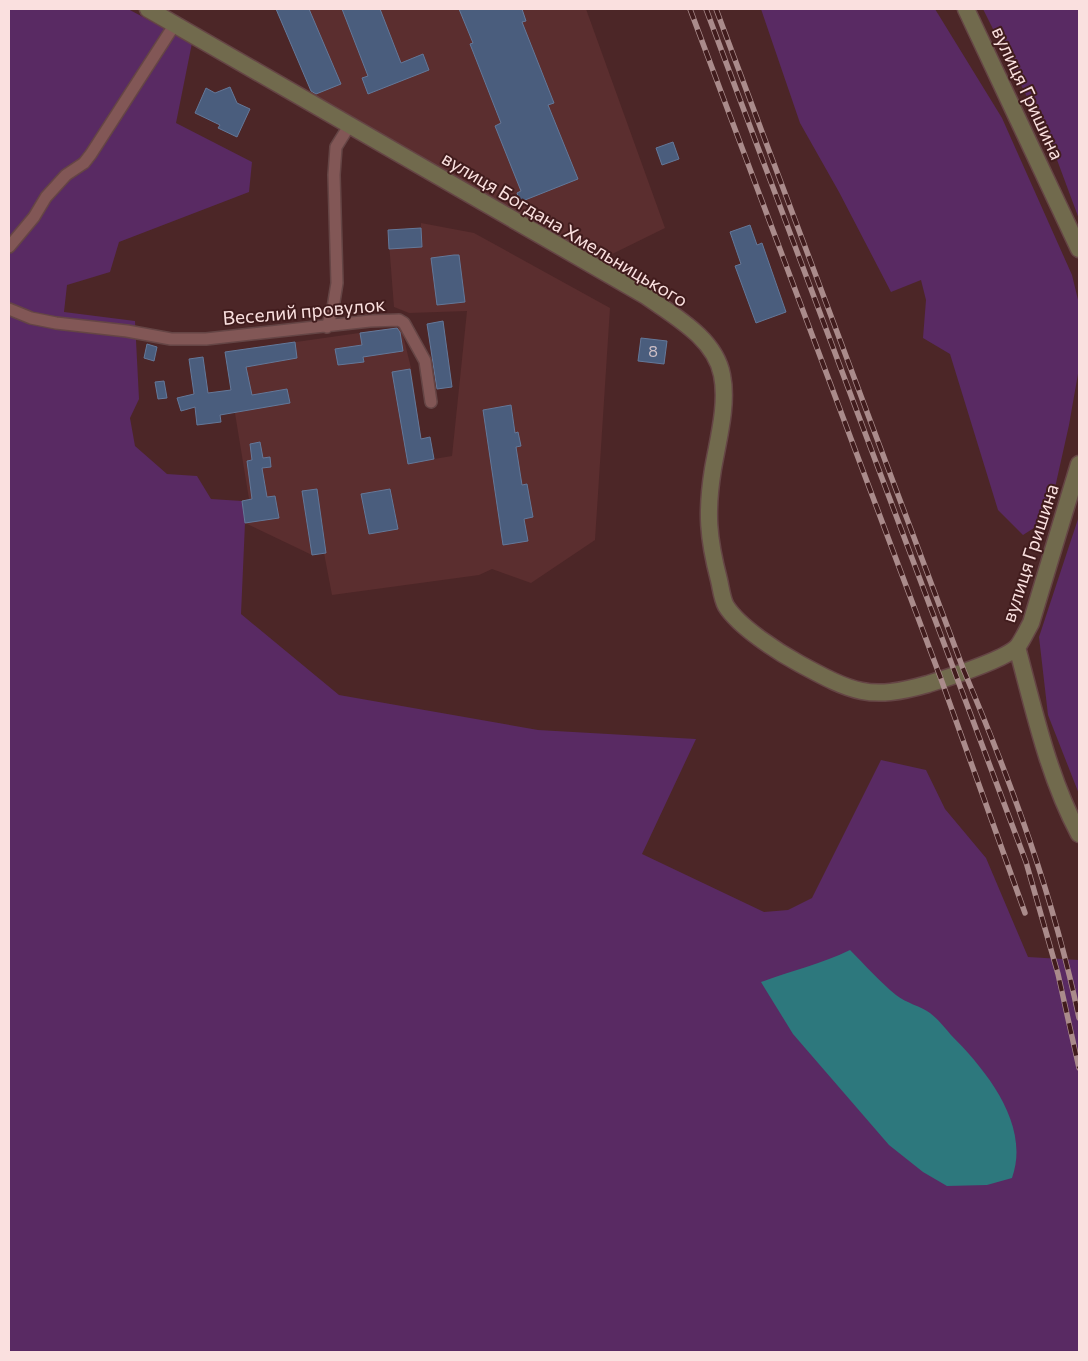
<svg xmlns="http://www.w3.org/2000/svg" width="1088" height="1361" font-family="Commissioner,sans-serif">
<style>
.built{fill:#5b2e2f}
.green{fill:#592a63}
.water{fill:#2d787d}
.building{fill:#4a5d7d;stroke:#647899}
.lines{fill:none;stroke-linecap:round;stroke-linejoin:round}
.street-casing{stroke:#654545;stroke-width:14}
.secondary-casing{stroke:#654545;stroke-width:19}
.street{stroke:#825756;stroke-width:11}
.secondary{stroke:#716a4d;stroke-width:16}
.rail-casing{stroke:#aa8b8b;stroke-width:5.5}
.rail{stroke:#411c1d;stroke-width:4;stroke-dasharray:11;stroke-linecap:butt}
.labels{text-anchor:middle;stroke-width:4;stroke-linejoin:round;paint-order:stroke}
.number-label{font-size:16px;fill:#cebfc6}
.street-label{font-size:19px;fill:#fae0df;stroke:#411c1d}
</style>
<rect width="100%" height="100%" fill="#4c2627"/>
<path class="built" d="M 276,9 L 586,9 L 665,228 L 602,259 L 313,96 Z
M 421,223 L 474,233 L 610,308 L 595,540 L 531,583 L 492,569 L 479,575 L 332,595 L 324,553 L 312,555 L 245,523 L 242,501 L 249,499 L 225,352 L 401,327 L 411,368 L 421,439 L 430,437 L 434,459 L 452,456 L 467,311 L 409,313 L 394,307 L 388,230 L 421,228 Z"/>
<path class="green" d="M 9,9 L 128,9 L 192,43 L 176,123 L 252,162 L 249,192 L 119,242 L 110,272 L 67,285 L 64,312 L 135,321 L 139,399 L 130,418 L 135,446 L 167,474 L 197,476 L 211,499 L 242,501 L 245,523 L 241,614 L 339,695 L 538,730 L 696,739 L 642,854 L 764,912 L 788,910 L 812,898 L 881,760 L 926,770 L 945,809 L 986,858 L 1028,957 L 1079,960 L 1079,1352 L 9,1352 Z
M 761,9 L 935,9 L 1002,118 L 1072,275 L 1079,304 L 1079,368 L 1069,425 L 1048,519 L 1023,535 L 998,510 L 950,354 L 923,338 L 926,300 L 921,280 L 891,292 L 839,192 L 800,123 Z
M 983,9 L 1079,9 L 1079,219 L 1053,149 Z
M 1079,516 L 1079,794 L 1048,715 L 1039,637 Z"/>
<path class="water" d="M 850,950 C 865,965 880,982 896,995 C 906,1003 920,1006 930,1013 C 938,1019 945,1028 951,1035 C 986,1070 1031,1125 1012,1178 L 987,1185 L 947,1186 L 923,1172 L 889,1145 L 793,1034 L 761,982 C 791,971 821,964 850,950 Z"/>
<path class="building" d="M 276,9 L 309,9 L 341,84 L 316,94 L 311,91 Z
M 342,9 L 380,9 L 401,63 L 423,54 L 429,70 L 368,94 L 362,78 L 368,76 Z
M 459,9 L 522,9 L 526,21 L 522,22 L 554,103 L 548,105 L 578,179 L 520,202 L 517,193 L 521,191 L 495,126 L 501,123 L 470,44 L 473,43 Z
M 230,87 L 237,103 L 250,109 L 237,137 L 218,128 L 220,125 L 195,113 L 206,88 L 215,93 Z
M 673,142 L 679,159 L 662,165 L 656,148 Z
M 750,225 L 757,245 L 762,243 L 786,312 L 756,323 L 735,266 L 741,264 L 730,232 Z
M 421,228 L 422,247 L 389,249 L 388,230 Z
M 454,255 L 459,255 L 465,302 L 437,305 L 431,258 Z
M 443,321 L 452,387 L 437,389 L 427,324 Z
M 397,328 L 400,332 L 403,351 L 363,357 L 364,362 L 338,365 L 335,349 L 362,345 L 360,333 Z
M 641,338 L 667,341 L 664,364 L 638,361 Z
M 295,342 L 297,358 L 246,367 L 252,395 L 287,389 L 290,403 L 220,415 L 221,422 L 197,425 L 195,407 L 181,411 L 177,398 L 194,394 L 189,359 L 203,357 L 208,393 L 231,390 L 225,352 Z
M 147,344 L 157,347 L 154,361 L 144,358 Z
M 410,369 L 421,439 L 430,437 L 434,459 L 408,464 L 392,372 Z
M 164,381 L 167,398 L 158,399 L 155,382 Z
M 511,405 L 515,433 L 518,432 L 521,446 L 516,447 L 522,485 L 527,484 L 533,517 L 524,519 L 528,541 L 503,545 L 483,410 Z
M 260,442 L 263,458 L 270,457 L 271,467 L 262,468 L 267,497 L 275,496 L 279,518 L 245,523 L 242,501 L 252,499 L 247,461 L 252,460 L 250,444 Z
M 317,489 L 326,553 L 312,555 L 302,491 Z
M 390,489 L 398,529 L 369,534 L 361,494 Z"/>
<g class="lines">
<defs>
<path id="street" d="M 9,247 L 34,217 L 46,197 L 66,175 L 84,163 L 91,154 L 175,24
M 9,309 L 31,318 L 56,323 L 127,331 L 171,339 L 206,339 L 370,321 L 399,320 L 404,323 L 425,361 L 431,402
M 327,327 L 333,308 L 337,283 L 334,175 L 336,147 L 349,126"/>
<path id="secondary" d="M 148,9 L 646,296 C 674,316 715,338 722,375 C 728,404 718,440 713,469 C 706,512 708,538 719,580 C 721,588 722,599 726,606 C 739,627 778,652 800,664 C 852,692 869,701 928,684 C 947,678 1007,659 1018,646 C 1023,639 1027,630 1031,623 L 1079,464
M 966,9 L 1079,249
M 1017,647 C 1034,710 1048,776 1079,834"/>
</defs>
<use href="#street" class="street-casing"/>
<use href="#secondary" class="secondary-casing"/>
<use href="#street" class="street"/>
<use href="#secondary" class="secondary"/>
<defs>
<path id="rail" d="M 690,9 L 941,679 L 1025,913
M 706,9 L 1026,862 L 1058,974 L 1079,1068
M 716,9 L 964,671 C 1012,784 1054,898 1079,1018"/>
</defs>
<use href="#rail" class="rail-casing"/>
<use href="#rail" class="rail"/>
</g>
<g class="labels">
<g class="number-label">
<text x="653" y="357">8</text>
</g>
<g class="street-label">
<text transform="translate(1028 93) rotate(65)" y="7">вулиця Гришина</text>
<text transform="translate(565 229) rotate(31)" y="7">вулиця Богдана Хмельницького</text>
<text transform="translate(304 311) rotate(-5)" y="7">Веселий провулок</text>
<text transform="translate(1030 553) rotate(-72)" y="7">вулиця Гришина</text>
</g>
</g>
<rect width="1088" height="1361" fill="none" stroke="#fae0df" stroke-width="20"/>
</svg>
